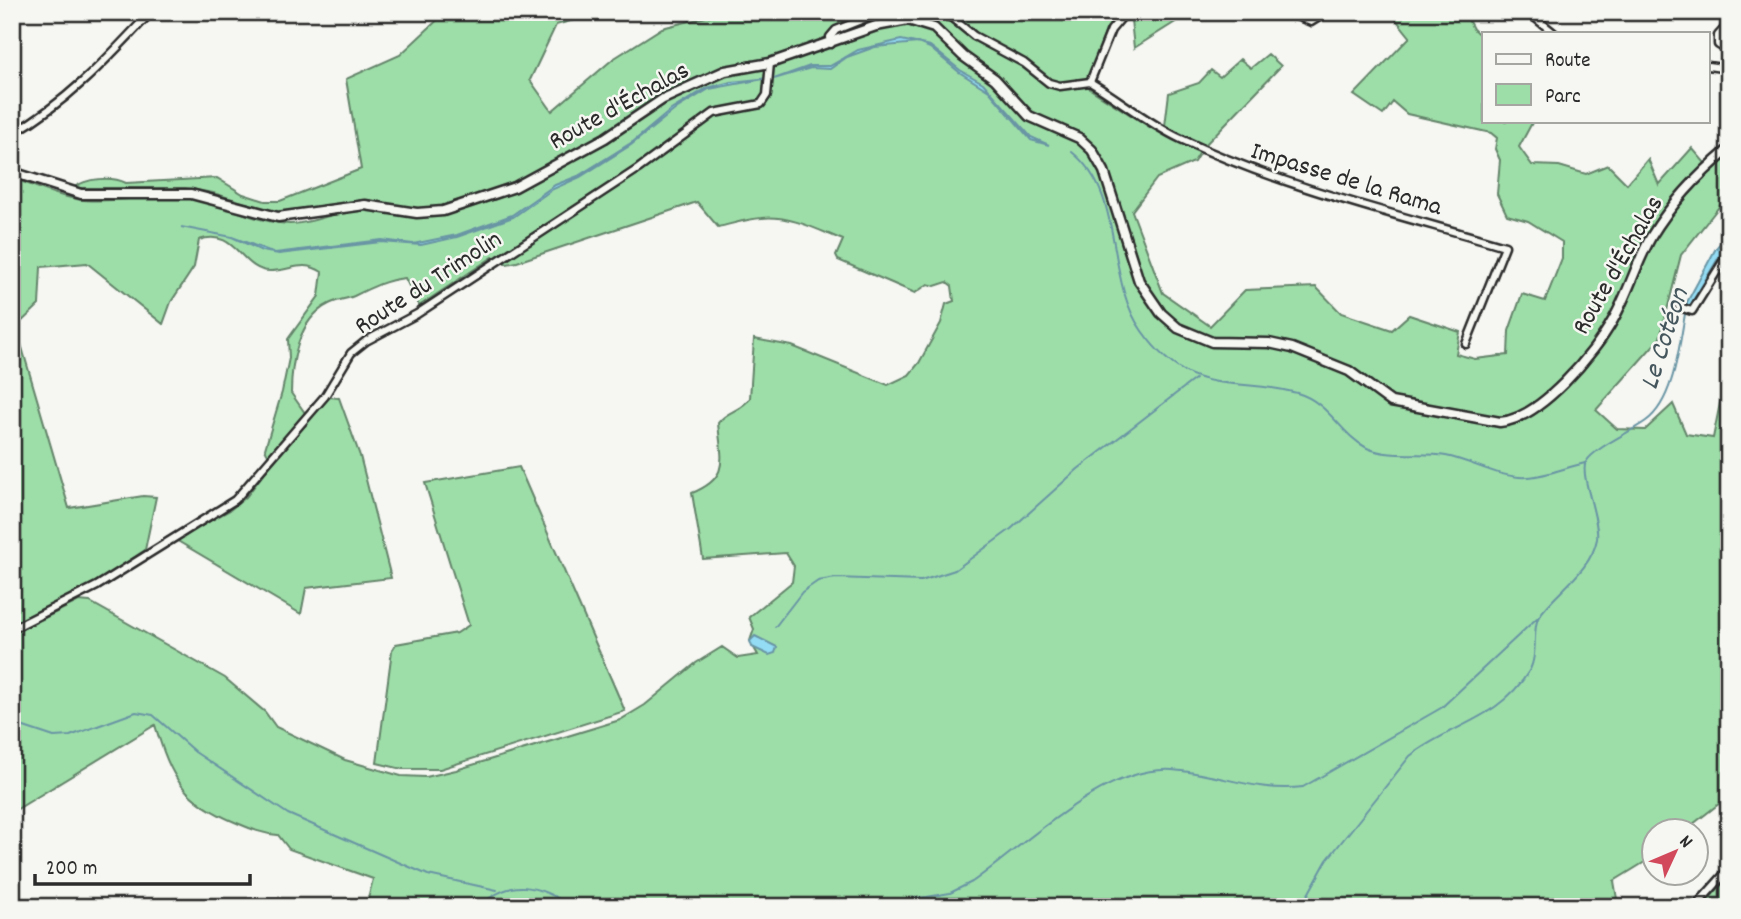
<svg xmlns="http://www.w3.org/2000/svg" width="1741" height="919" font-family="Dekko,sans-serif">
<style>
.green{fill:#9ddea8;stroke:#64846a;stroke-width:2}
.water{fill:#93dcf4;stroke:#6995a4;stroke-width:2}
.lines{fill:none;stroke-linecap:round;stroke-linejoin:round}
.stream{stroke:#6995a4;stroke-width:2}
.minor-casing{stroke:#2b2b2b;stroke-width:11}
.tertiary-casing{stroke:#2b2b2b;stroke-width:13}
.minor{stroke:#f6f6f2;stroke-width:6}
.tertiary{stroke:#f6f6f2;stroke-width:8}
.labels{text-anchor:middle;stroke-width:5;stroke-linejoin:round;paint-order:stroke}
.street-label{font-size:26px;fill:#2b2b2b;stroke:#f6f6f2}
.water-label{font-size:28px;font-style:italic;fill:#45575d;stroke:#f6f6f2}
</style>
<rect width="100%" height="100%" fill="#f6f6f2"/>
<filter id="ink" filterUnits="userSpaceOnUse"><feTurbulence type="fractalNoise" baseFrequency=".0143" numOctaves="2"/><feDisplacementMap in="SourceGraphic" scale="14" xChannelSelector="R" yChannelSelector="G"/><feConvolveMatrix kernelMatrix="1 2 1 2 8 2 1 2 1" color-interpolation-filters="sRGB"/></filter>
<g filter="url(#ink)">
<path class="green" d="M 446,12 L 602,12 L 556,25 L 530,80 L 552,111 L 613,59 L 662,28 L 714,15 L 1119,12 L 1106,30 L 1088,80 L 1090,89 L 1151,128 L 1200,152 L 1194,162 L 1157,178 L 1132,211 L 1163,293 L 1210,326 L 1245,290 L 1316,287 L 1341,313 L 1392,330 L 1409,315 L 1460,332 L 1456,354 L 1475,359 L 1508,355 L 1509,331 L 1522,294 L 1545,301 L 1562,258 L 1562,242 L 1528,221 L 1507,215 L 1497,194 L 1500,160 L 1495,149 L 1497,138 L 1491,133 L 1407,114 L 1393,102 L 1383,115 L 1354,95 L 1410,37 L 1390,12 L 1464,12 L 1473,29 L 1484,39 L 1484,121 L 1533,121 L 1519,147 L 1532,165 L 1559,166 L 1586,174 L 1608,165 L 1627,184 L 1648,159 L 1659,185 L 1692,148 L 1711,170 L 1729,156 L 1729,194 L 1681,255 L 1660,338 L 1596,410 L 1617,429 L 1645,430 L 1673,404 L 1686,434 L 1713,438 L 1729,358 L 1729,796 L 1684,831 L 1654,832 L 1653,857 L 1614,881 L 1617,899 L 1611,907 L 366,907 L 373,879 L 289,849 L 278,835 C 263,834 251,829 237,823 C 183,801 171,778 155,725 L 14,811 L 12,710 L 21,713 L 12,664 L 12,634 L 79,601 L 90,602 L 225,678 L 265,712 L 276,727 L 345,760 L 401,776 L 426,777 L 456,770 L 620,720 L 645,705 L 696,663 L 722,647 L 738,658 L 758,655 L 750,641 L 754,629 L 749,617 L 792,582 L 794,566 L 786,553 L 703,559 L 692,493 C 731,477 721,459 718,423 C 726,411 742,411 750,398 L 754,339 L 792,346 L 888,385 L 909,375 L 919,363 L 941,323 L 946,304 L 954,301 L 952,286 L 947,282 L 935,286 L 928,284 L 915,293 L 838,260 L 836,256 L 843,240 C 818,230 790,215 762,218 C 747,219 732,224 718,227 L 697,202 L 517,262 L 507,264 L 493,257 L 419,306 L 405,278 C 386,280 372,287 354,296 C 346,299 337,300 329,304 C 298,319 291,363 291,393 L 305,413 L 269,456 L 265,449 L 282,392 L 289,358 L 288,339 L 319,296 L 322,272 C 302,259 291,271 270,271 C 241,271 236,227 199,240 L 194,267 L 171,302 L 163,324 L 87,263 L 41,267 L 39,305 L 16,327 L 69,508 L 143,496 L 156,497 L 145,550 L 94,584 L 12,626 L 12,178 C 35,186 60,198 84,200 C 118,203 152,194 187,198 C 224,201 253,223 290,224 C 316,224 339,208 363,211 L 363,201 L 295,213 L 274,212 L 213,193 L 185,188 L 73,188 C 86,178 112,176 126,183 L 217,178 L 243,194 L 265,201 L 280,201 L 361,169 L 346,79 L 400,55 Z
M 1140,12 L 1176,12 L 1177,21 L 1134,48 L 1131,20 Z
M 1268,54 L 1281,66 L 1205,145 L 1165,126 L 1169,93 L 1199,83 L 1211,70 L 1220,77 L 1240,59 L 1251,68 Z
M 329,397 L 339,398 L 360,456 L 391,578 L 306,588 L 301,614 L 176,540 L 230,510 L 246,497 L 283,448 Z
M 519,467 L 625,711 L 440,769 L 402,769 L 377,763 L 392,650 L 396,644 L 457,633 L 469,625 L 425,483 Z
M 1729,876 L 1729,907 L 1702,907 Z"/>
<path class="water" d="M 901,40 L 930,46 L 960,70 L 983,83 L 1031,137 L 1049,145 L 1031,140 L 989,91 L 959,72 L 930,48 L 918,43 L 875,47 L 847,57 L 830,69 L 811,68 L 774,79 L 810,66 L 830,66 L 858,50 Z
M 769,78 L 709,89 L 676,109 L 631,145 L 580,177 L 553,189 L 513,217 L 457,237 L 421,245 L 381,242 L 279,254 L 262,251 L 232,237 L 181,227 L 232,237 L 275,253 L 382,240 L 413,244 L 457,235 L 512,215 L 555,185 L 578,176 L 634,141 L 671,110 L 707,88 L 731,82 Z
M 1729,233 L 1729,240 L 1690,306 L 1686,304 L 1716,248 Z
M 755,636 L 777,647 L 775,653 L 769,655 L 752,647 L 750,641 Z"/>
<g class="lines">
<path class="stream" d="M 1072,152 C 1127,197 1103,276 1142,331 C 1191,400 1229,375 1297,393 C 1329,402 1340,434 1367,448 C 1393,459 1420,451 1446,456 C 1472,461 1501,479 1528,477 C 1546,476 1567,467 1585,463
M 775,627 L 802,592 L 818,581 L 836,578 L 921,581 L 955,570 L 1011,529 L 1078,469 L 1195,379
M 12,723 L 54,737 L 70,736 L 136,712 L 153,715 L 195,752 L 288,814 L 428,875 L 497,890
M 478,907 C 513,876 536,885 574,907
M 834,907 L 927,897 L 950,893 L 972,882 C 1026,844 1103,766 1172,770 C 1216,773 1258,793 1303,787 L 1441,708 L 1537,618
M 1301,907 L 1327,860 L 1410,756 C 1451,724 1499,720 1529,671 C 1539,655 1531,627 1540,615 C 1557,591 1591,571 1597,539 C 1600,519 1579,474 1586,462 C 1594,448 1631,432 1646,421 C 1676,400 1680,337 1687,303"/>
<defs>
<path id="minor" d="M 937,12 L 952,18 L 974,36 L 1024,63 L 1049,83 L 1060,86 L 1090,82 L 1111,30 L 1126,12
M 1286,12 L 1311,22 L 1327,12
M 1528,12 L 1554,33
M 831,44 L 830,37 L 836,30 L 881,12
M 1708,66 L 1729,69
M 1090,82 C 1120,100 1149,124 1181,139 C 1285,188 1396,214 1505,246 L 1466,344
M 12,134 C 70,100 106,60 151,12
M 1679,307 L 1692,311 L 1729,252
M 12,629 L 97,586 L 235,500 L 325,396 L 351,353 L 366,341 L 417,314 L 638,169 L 714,113 L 761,104 L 767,95 L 770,63
M 1695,907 L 1729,869"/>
<path id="tertiary" d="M 1729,25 L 1719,36 L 1719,44 L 1729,50
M 12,172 L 81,194 L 191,194 L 278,217 L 365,205 L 417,213 L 443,211 L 515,187 L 605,138 L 663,99 L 725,71 L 770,63 L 876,26 L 908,20 L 934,28 L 963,56 L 995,79 L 1029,116 L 1079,138 L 1092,150 L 1104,171 L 1139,281 L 1161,313 L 1178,328 L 1212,342 L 1269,343 L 1292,348 L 1349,371 L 1391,402 L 1500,422 C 1540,419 1594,354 1613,320 C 1628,294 1636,264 1651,237 C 1671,204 1699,174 1729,149"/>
</defs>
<use href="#minor" class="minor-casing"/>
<use href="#tertiary" class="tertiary-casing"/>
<use href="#minor" class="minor"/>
<use href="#tertiary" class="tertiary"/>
</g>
</g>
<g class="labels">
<g class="street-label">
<text transform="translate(618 104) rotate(-29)" y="9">Route d'Échalas</text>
<text transform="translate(1347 177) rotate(17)" y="9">Impasse de la Rama</text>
<text transform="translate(1616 264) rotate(-60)" y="9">Route d'Échalas</text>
<text transform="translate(427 281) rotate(-33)" y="9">Route du Trimolin</text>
</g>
<g class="water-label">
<text transform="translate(1662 338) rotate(-72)" y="10">Le Cotéon</text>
</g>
</g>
<rect width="1741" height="919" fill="none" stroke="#f6f6f2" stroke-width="42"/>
<rect x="21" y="21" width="1699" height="877" fill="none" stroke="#2b2b2b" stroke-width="2.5" filter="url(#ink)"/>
<rect x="1482" y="32" width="228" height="91" fill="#f6f6f2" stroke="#a5a5a2" stroke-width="2"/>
<rect x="1496" y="54" width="35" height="10" fill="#f6f6f2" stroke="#a5a5a2" stroke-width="2"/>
<text x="1545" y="66" font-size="21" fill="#2b2b2b">Route</text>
<rect x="1496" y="84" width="35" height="21" fill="#9ddea8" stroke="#a5a5a2" stroke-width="2"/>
<text x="1545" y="102" font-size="21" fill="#2b2b2b">Parc</text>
<g transform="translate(1675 852) rotate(46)"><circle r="33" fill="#f6f6f2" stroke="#a5a5a2" stroke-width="2"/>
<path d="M0-5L12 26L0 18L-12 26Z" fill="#d1495b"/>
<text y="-10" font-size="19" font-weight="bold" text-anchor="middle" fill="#2b2b2b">N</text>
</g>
<path d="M35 874v10h215v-10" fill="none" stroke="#2b2b2b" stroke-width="3.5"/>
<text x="46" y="874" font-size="21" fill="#2b2b2b" stroke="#f6f6f2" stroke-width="5" paint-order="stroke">200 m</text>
</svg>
